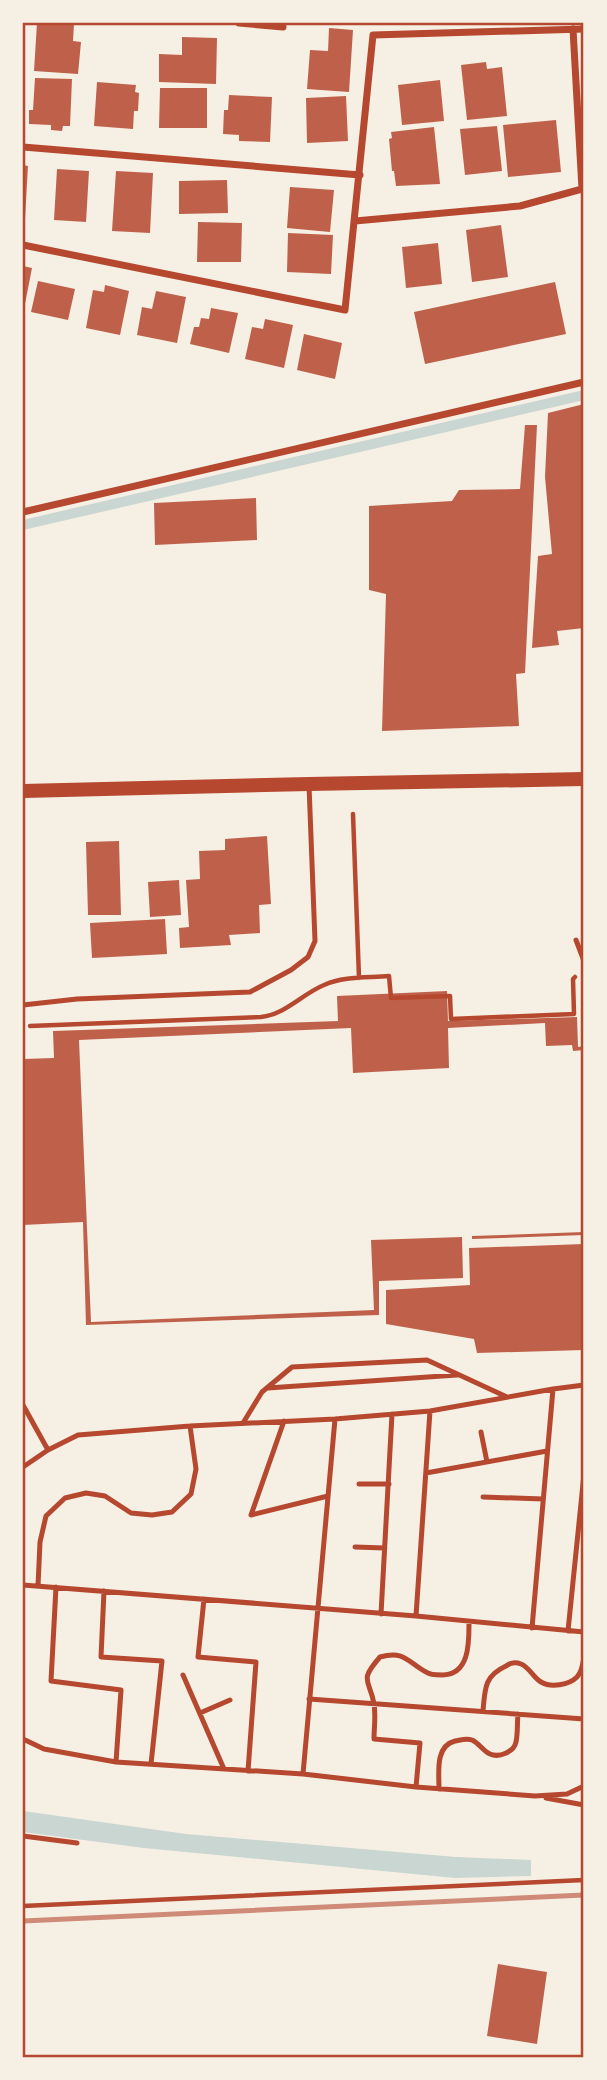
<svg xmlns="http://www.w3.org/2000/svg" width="607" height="2080" font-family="Raleway,sans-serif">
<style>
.water{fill:#c9d6d2}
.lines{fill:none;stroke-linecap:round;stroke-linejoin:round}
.stream{stroke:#c9d6d2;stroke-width:10}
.building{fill:#bf614a}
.path{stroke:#b5482f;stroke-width:4.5}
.service{stroke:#b5482f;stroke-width:5}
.minor{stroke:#b5482f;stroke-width:7}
.secondary{stroke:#b5482f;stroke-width:14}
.rail{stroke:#cf8b77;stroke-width:5}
.neatline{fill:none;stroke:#b5482f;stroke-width:2.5}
</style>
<rect width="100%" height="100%" fill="#f6efe4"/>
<path class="water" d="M 23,1811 L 186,1834 L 456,1857 L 531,1860 L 531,1876 L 455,1878 L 144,1848 L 23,1832 Z"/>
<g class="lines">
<path class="stream" d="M 23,525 L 584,395"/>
</g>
<path class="building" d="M 37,23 L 74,24 L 73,41 L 81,42 L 78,74 L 34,71 Z
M 329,28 L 353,30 L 349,92 L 307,89 L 310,50 L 328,51 Z
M 182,37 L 217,38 L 216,84 L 159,82 L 159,54 L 182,55 Z
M 486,62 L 487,69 L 502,67 L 507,116 L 467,120 L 461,65 Z
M 35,78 L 72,79 L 70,126 L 63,126 L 62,131 L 51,130 L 51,125 L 29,124 L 29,110 L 33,110 Z
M 440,80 L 444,121 L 402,125 L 398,85 Z
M 97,82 L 136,85 L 135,92 L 139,93 L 138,111 L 134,111 L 133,129 L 94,126 Z
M 160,88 L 207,88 L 207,128 L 159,128 Z
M 229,95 L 272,97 L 270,142 L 239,141 L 239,135 L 223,134 L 224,110 L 228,110 Z
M 346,96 L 348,141 L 307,143 L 306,98 Z
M 556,120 L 561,172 L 508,177 L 503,125 Z
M 497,126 L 502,171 L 465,175 L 460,129 Z
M 434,127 L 440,184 L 396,186 L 394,171 L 392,171 L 389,139 L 392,138 L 391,132 Z
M 23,165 L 28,166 L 25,219 L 23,219 Z
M 57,169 L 89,171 L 86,222 L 54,220 Z
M 116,171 L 153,173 L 150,233 L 112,231 Z
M 227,180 L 228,213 L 179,214 L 179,181 Z
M 290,187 L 334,190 L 330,232 L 287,228 Z
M 198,222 L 242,223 L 241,262 L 197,262 Z
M 501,225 L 508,277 L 472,282 L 466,230 Z
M 288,233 L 333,235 L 331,274 L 287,272 Z
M 438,243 L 442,284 L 406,288 L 402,247 Z
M 23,266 L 32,268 L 24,309 L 23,309 Z
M 38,281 L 75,289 L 68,320 L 31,312 Z
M 555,282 L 566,334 L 425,364 L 414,312 Z
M 105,285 L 129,291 L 120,335 L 86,328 L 93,290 L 104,292 Z
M 156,291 L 186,297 L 177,343 L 137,335 L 142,307 L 152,309 Z
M 211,308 L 238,313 L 229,353 L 190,344 L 194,327 L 199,327 L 201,318 L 209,319 Z
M 265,319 L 293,325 L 284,368 L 245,359 L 252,327 L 263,329 Z
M 304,334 L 342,343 L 335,379 L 297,370 Z
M 584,404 L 584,628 L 557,631 L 559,645 L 532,648 L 538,556 L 552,554 L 545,477 L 548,413 Z
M 525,425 L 537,425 L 525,673 L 516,674 L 519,726 L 382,731 L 386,594 L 369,590 L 369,506 L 452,501 L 459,490 L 520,489 Z
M 256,498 L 257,540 L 155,545 L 154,503 Z
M 267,836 L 271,904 L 259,905 L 260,933 L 229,935 L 231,945 L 180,948 L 179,928 L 189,927 L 186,880 L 200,879 L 199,851 L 225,850 L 225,839 Z
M 119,841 L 121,915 L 88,915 L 86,842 Z
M 179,880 L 181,915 L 150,917 L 148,882 Z
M 165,919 L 167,954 L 92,958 L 90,923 Z
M 447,991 L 448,1021 L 577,1017 L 578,1047 L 584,1046 L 584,1050 L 573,1051 L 572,1045 L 546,1046 L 545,1023 L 448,1028 L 449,1068 L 353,1073 L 351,1028 L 79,1040 L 91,1322 L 374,1310 L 371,1240 L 462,1237 L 463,1278 L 379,1281 L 379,1315 L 86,1325 L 83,1222 L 23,1225 L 23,1059 L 54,1058 L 53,1031 L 338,1021 L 337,996 Z
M 584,1232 L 584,1235 L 472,1239 L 472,1236 Z
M 584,1244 L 584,1350 L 477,1353 L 474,1339 L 386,1324 L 386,1290 L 470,1285 L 469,1248 Z
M 498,1964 L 547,1972 L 537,2044 L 487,2036 Z"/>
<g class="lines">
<path class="path" d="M 353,814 L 359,978
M 30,1026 L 261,1017 C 286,1014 302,994 324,985 C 344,976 368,978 389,976 L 391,998 L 450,996 L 451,1019 L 574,1014 L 573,979 L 575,977
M 23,1906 L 584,1880"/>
<path class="service" d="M 576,940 L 584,961
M 23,1005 L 77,999 L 250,992 L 291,970 L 308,957 L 315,941 L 309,785
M 268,1388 L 457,1375
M 23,1405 L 48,1450
M 284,1421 L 251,1515 L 328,1496
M 243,1423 L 262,1392 L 292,1367 L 427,1360 L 507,1397
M 481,1432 L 487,1462
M 23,1467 L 48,1450 L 78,1435 L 190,1426 L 335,1419 L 430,1411 L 553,1389 L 584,1385
M 426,1473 L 547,1451
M 359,1484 L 389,1484
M 483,1497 L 543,1499
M 355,1547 L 385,1548
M 23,1585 L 416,1616 L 584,1632
M 38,1586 L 40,1542 L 46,1516 L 65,1498 L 86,1493 L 105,1496 L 131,1513 L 152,1515 L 172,1512 L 191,1494 L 196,1469 L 190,1426
M 56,1587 L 51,1681 L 121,1690 L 116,1762
M 104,1591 L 101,1657 L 162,1661 L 151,1764
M 204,1599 L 198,1657 L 256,1662 L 248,1771
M 381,1614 L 392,1414
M 416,1616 L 430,1411
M 532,1628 L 553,1389
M 568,1631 L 584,1474
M 183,1675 L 224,1769
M 309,1699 L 584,1719
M 483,1711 C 485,1689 484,1676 506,1666 C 510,1663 516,1662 521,1664 C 529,1667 534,1678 541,1682 C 551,1688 569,1685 577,1677 C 582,1672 583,1664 584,1657
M 200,1713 L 230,1700
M 23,1739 L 44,1749 L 116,1762 L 303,1774 L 416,1787 L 535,1796 L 567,1794 L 584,1786
M 303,1774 L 335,1419
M 416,1787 L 420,1743 L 374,1739 C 374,1728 376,1715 374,1704 C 370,1679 358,1682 380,1657 C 405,1650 407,1662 426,1672 C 430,1675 437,1675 442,1675 C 470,1675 469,1642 469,1622
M 439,1789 C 439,1772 435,1746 455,1741 C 461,1740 466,1738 472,1740 C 479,1743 483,1751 490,1754 C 499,1758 514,1752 516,1742 C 518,1733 517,1723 518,1714
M 546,1798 L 584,1805
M 23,1836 L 77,1843"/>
<path class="minor" d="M 239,23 L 283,27
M 23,147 L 360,175
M 355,221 L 520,206 L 582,189 L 573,29
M 23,245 L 345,310 L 373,35 L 584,29
M 23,512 L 584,382"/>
<path class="secondary" d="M 23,791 L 309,784 L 584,779"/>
<path class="rail" d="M 23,1921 L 584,1895"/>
</g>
<rect width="607" height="2080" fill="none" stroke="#f6efe4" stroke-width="49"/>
<rect x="24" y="24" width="558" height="2032" class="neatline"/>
</svg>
